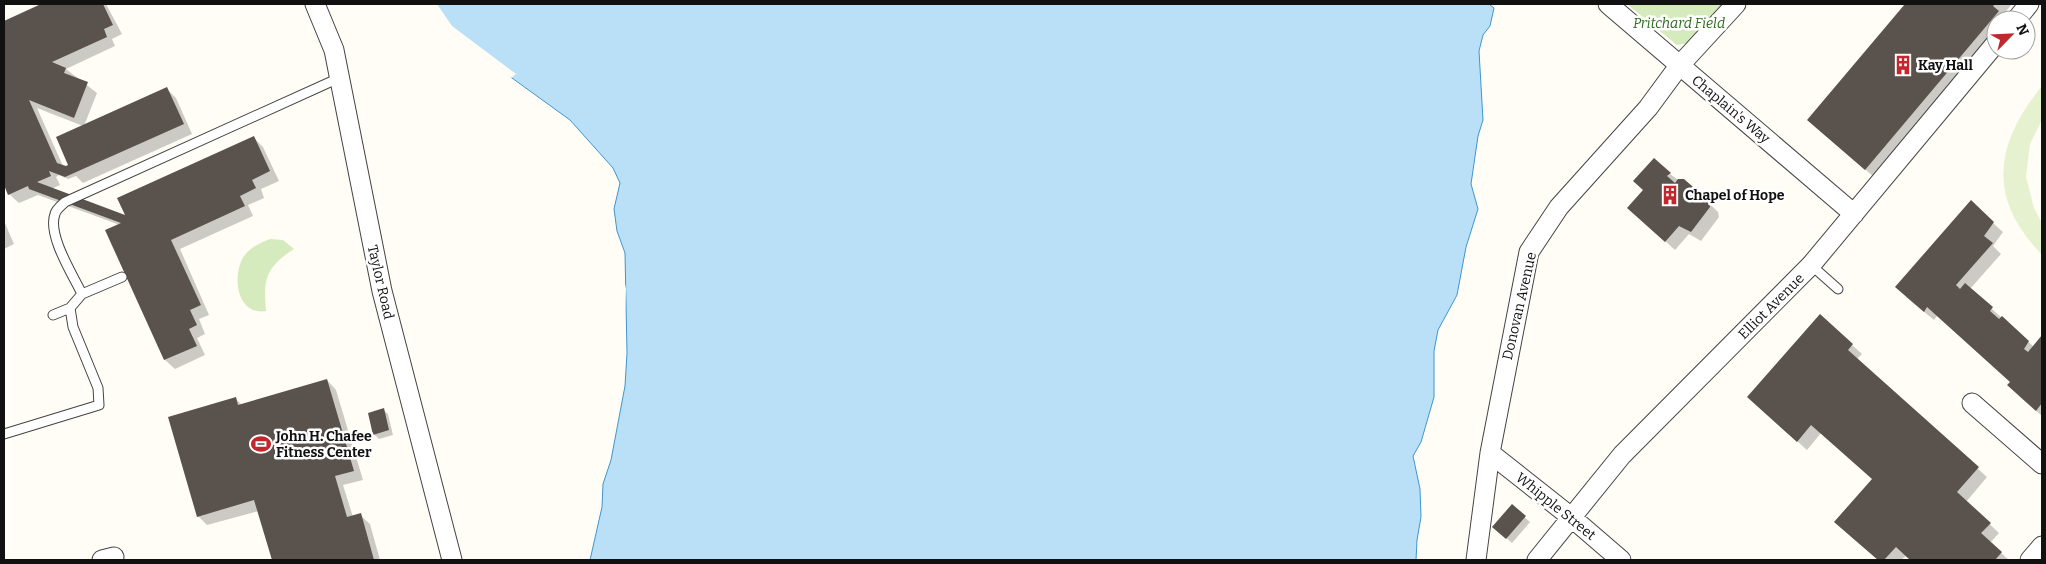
<svg xmlns="http://www.w3.org/2000/svg" width="2046" height="564" font-family="Bitter,serif">
<style>
.green{fill:#d5ebbd}
.pitch{fill:#e6f2cf}
.water{fill:#b9e0f7;stroke:#3f96cf}
.pier{fill:#fffdf5}
.shadow{fill:#0003;fill-rule:evenodd}
.building{fill:#5a524d}
.lines{fill:none;stroke-linecap:round;stroke-linejoin:round}
.lane-casing{stroke:#444;stroke-width:11}
.street-casing{stroke:#444;stroke-width:21}
.lane{stroke:#fff;stroke-width:9}
.street{stroke:#fff;stroke-width:19}
.labels{text-anchor:middle;stroke-width:5;stroke-linejoin:round;paint-order:stroke}
.park-label{font-size:14px;font-style:italic;fill:#2f6b1f;stroke:#fff}
.poi-label{font-size:14px;font-weight:bold;fill:#111;stroke:#fff;text-anchor:start}
.street-label{font-size:14px;fill:#111;stroke:#fff}
</style>
<rect width="100%" height="100%" fill="#fffdf5"/>
<path class="green" d="M 1627,4 L 1723,4 L 1689,43 L 1677,45 Z
M 270,239 L 283,240 L 294,249 C 266,267 263,279 266,311 C 237,316 231,276 244,256 C 251,247 260,243 270,239 Z"/>
<path class="pitch" d="M 2042,86 L 2042,120 L 2030,144 L 2026,177 L 2034,208 L 2042,223 L 2042,255 C 1987,198 1994,145 2042,86 Z"/>
<path class="water" d="M 431,4 L 1489,4 L 1494,8 L 1490,26 L 1483,35 L 1479,51 L 1483,120 L 1478,136 L 1471,184 L 1478,209 L 1466,247 L 1457,295 L 1438,330 L 1434,351 L 1434,397 L 1421,442 L 1413,456 L 1420,489 L 1421,517 L 1417,540 L 1416,560 L 590,560 L 602,507 L 603,484 L 611,460 L 625,386 L 627,353 L 625,253 L 617,231 L 614,209 L 620,183 L 613,168 L 570,120 L 483,57 L 448,27 Z"/>
<path class="pier" d="M 428,4 L 437,4 L 452,26 L 516,74 L 511,78 L 482,59 L 446,29 Z
M 623,274 L 626,289 L 624,336 L 623,312 Z"/>
<path class="shadow" d="M 44,4 L 106,4 L 122,34 L 112,39 L 115,46 L 66,69 L 97,93 L 84,126 L 167,89 L 176,98 L 192,134 L 83,183 L 76,176 L 68,179 L 59,175 L 56,177 L 60,185 L 51,189 L 124,216 L 254,138 L 263,147 L 279,181 L 261,189 L 264,198 L 248,205 L 253,216 L 180,249 L 209,315 L 199,319 L 205,334 L 197,338 L 205,355 L 175,369 L 165,360 L 107,231 L 120,225 L 38,195 L 19,203 L 9,194 L 4,182 L 4,22 ZM 37,108 L 83,126 L 68,166 L 63,166 Z
M 1907,4 L 2012,4 L 2002,16 L 2007,20 L 1996,20 L 1996,34 L 1875,178 L 1809,120 Z
M 1670,174 L 1708,202 L 1718,212 L 1719,217 L 1701,241 L 1689,234 L 1675,250 L 1629,208 Z
M 4,221 L 14,244 L 4,249 Z
M 1993,223 L 2003,232 L 1993,246 L 2001,254 L 1970,289 L 2034,347 L 2042,337 L 2042,416 L 2018,395 L 2011,382 L 1937,316 L 1934,320 L 1906,297 Z
M 1852,345 L 1862,354 L 1857,359 L 1987,477 L 1966,502 L 1999,533 L 1990,543 L 2009,560 L 1911,560 L 1906,556 L 1901,560 L 1878,560 L 1845,531 L 1873,479 L 1821,433 L 1807,450 L 1758,406 Z
M 327,380 L 336,390 L 363,480 L 343,485 L 353,517 L 360,515 L 370,524 L 380,560 L 273,560 L 259,511 L 207,525 L 198,516 L 235,398 L 242,405 Z
M 383,410 L 388,414 L 393,435 L 379,439 L 374,434 Z
M 1512,506 L 1530,522 L 1512,543 L 1499,531 Z"/>
<path class="building" d="M 41,4 L 103,4 L 113,25 L 104,29 L 107,37 L 52,62 L 66,68 L 64,73 L 88,82 L 74,118 L 29,100 L 57,163 L 66,166 L 68,165 L 56,137 L 167,87 L 184,124 L 65,177 L 49,171 L 51,176 L 37,182 L 125,215 L 117,198 L 254,136 L 270,171 L 252,180 L 256,188 L 240,196 L 245,206 L 171,240 L 201,305 L 190,310 L 197,325 L 189,329 L 197,346 L 164,360 L 105,230 L 121,223 L 29,189 L 28,186 L 8,195 L 4,185 L 4,21 Z
M 1905,4 L 1995,4 L 1993,6 L 1999,11 L 1865,170 L 1807,120 Z
M 1654,158 L 1671,173 L 1667,176 L 1675,183 L 1678,179 L 1684,179 L 1709,201 L 1710,207 L 1691,232 L 1679,226 L 1665,242 L 1627,208 L 1643,190 L 1633,181 Z
M 1971,200 L 1994,222 L 1984,236 L 1993,243 L 1956,285 L 1960,289 L 1965,283 L 1993,307 L 1990,311 L 1999,319 L 2002,316 L 2029,341 L 2024,349 L 2028,352 L 2042,335 L 2042,403 L 2036,411 L 2007,385 L 2010,382 L 1927,307 L 1924,312 L 1895,287 Z
M 1820,314 L 1853,344 L 1848,350 L 1979,467 L 1957,492 L 1991,523 L 1981,533 L 2002,552 L 1995,560 L 1910,560 L 1896,547 L 1884,560 L 1878,560 L 1834,522 L 1872,479 L 1811,425 L 1797,442 L 1747,397 Z
M 327,379 L 354,471 L 335,476 L 347,517 L 361,513 L 374,560 L 272,560 L 254,500 L 197,517 L 168,417 L 236,397 L 238,405 Z
M 384,408 L 389,430 L 373,435 L 368,413 Z
M 1512,504 L 1526,516 L 1506,539 L 1492,527 Z"/>
<g class="lines">
<defs>
<path id="lane" d="M 1811,265 L 1838,289
M 82,294 C 73,275 47,235 55,214 C 56,209 62,205 65,202 L 339,78
M 53,315 L 70,308 L 82,294 L 122,277
M 4,434 L 99,405 L 98,388 L 73,327 L 70,308"/>
<path id="street" d="M 315,4 L 334,50 L 382,291 L 452,560
M 1608,4 L 1854,214
M 2016,20 L 2029,4
M 1972,403 L 2042,464
M 1490,453 L 1571,517 L 1621,560
M 102,560 L 114,557
M 1476,560 L 1490,453 L 1529,252 L 1559,207 L 1648,108 L 1679,66 L 1736,4
M 1537,560 L 1622,455 L 1811,265 L 1996,43
M 2030,560 L 2042,546"/>
</defs>
<use href="#lane" class="lane-casing"/>
<use href="#street" class="street-casing"/>
<use href="#lane" class="lane"/>
<use href="#street" class="street"/>
</g>
<defs>
<symbol id="building-bare" viewBox="-9 -9 18 18"><path d="M-4-6H4V6H1V3H-1V6H-4ZM-2.5-4.3h1.7v1.8h-1.7ZM.8-4.3h1.7v1.8H.8ZM-2.5-1h1.7V.8h-1.7ZM.8-1h1.7V.8H.8Z" fill="#c4262e" stroke="#fff" stroke-width="2.5" paint-order="stroke"/></symbol>
<symbol id="stadium-bare" viewBox="-9 -9 18 18"><path d="M0-5a6.5 5 0 1 0 0 10a6.5 5 0 1 0 0-10ZM-3.5-1.8h7v3.6h-7Z" fill="#c4262e" stroke="#fff" stroke-width="2.5" paint-order="stroke"/></symbol>
</defs>
<g fill-rule="evenodd">
<use href="#building-bare" x="1889" y="51" width="28" height="28"/>
<use href="#building-bare" x="1656" y="181" width="28" height="28"/>
<use href="#stadium-bare" x="247" y="430" width="28" height="28"/>
</g>
<g class="labels">
<g class="park-label">
<text x="1679" y="28">Pritchard Field</text>
</g>
<g class="poi-label">
<text x="1918" y="70">Kay Hall</text>
<text x="1685" y="200">Chapel of Hope</text>
<text x="276" y="441">John H. Chafee<tspan x="276" dy="16">Fitness Center</tspan></text>
</g>
<g class="street-label">
<text transform="translate(1731 109) rotate(40)" y="5">Chaplain's Way</text>
<text transform="translate(381 282) rotate(77)" y="5">Taylor Road</text>
<text transform="translate(1519 306) rotate(-77)" y="5">Donovan Avenue</text>
<text transform="translate(1771 306) rotate(-45)" y="5">Elliot Avenue</text>
<text transform="translate(1556 506) rotate(39)" y="5">Whipple Street</text>
</g>
</g>
<rect width="2046" height="564" fill="none" stroke="#111111" stroke-width="10"/>
<g transform="translate(2011 35) rotate(66)"><circle r="24" fill="#ffffff" stroke="#a0a0a0"/>
<path d="M0-4L9 19L0 12L-9 19Z" fill="#c4262e"/>
<text y="-8" font-size="14" font-weight="bold" text-anchor="middle" fill="#111111">N</text>
</g>
</svg>
